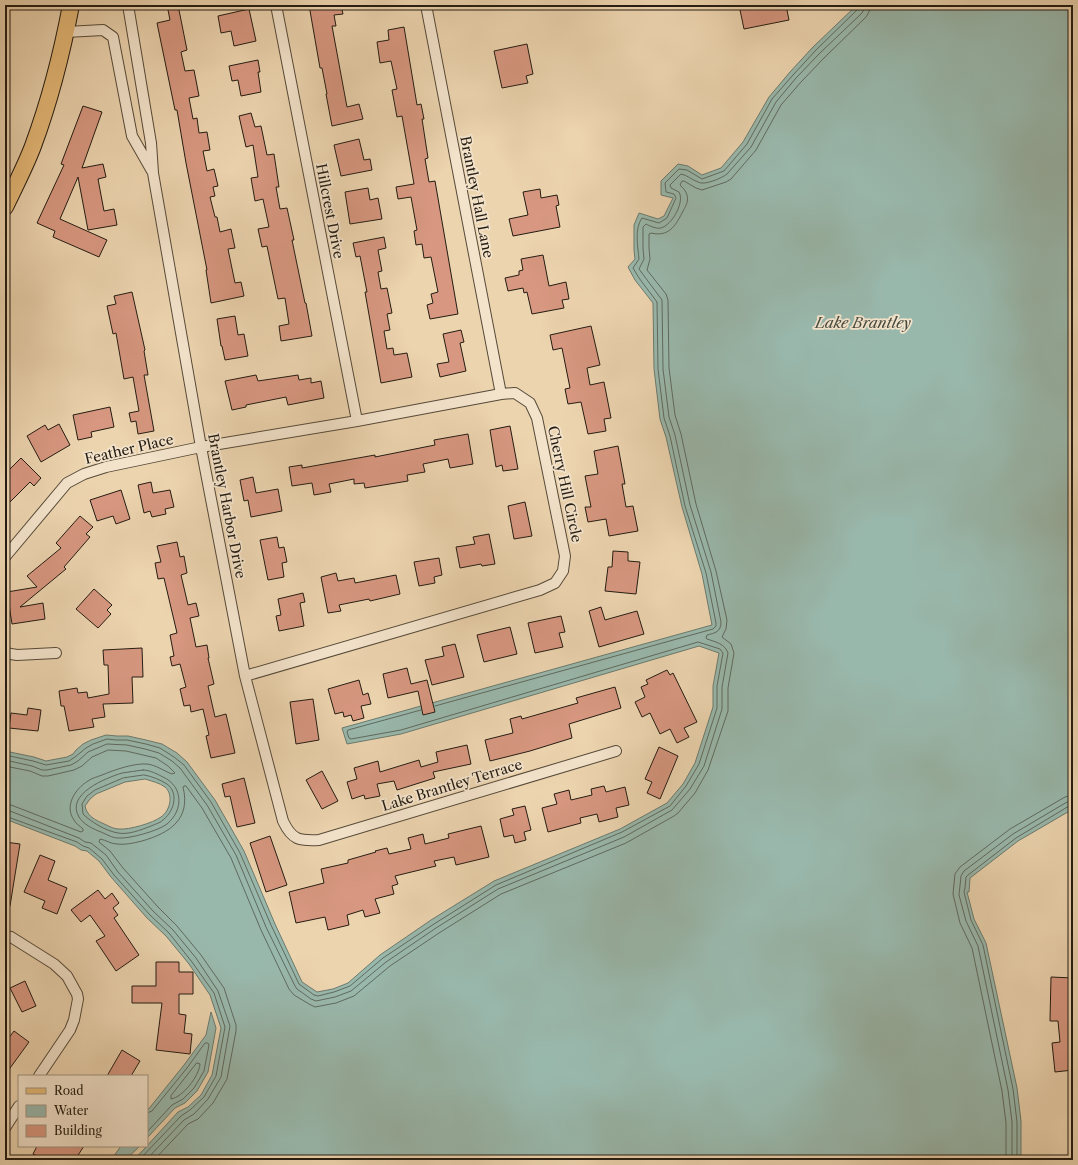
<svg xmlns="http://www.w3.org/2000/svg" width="1078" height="1165" font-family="'Libre Caslon Text',serif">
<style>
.water{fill:#99b8ac;stroke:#6a7a6e;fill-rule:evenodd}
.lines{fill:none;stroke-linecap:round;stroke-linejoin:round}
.shore{stroke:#5e6a5f;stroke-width:1}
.building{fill:#d79780;stroke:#241c12}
.minor-casing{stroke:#564a39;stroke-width:12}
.primary-casing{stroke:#241c12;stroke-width:18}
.minor{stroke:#f3e3cb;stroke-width:10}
.primary{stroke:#e6ba78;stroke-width:16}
.labels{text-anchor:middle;stroke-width:3.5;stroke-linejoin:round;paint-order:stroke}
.street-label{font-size:14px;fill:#241c12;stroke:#f3e3cb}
.water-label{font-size:15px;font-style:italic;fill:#474b40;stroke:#f3e3cb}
</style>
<rect width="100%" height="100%" fill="#ecd4af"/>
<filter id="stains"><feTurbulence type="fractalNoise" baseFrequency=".005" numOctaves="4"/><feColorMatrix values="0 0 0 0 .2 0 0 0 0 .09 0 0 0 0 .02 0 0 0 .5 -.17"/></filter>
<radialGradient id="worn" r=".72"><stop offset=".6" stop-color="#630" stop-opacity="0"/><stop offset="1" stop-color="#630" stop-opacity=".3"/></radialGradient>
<path class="water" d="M 857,5 L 1073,5 L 1073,809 L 1018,841 L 970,878 L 969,892 L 967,892 L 974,919 L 986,943 L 1017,1088 L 1021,1121 L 1021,1160 L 134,1160 L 178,1112 L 188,1107 L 201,1095 L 212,1075 L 221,1028 L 210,995 L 189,964 L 166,936 L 147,918 L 111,877 L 99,861 L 87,851 L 81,850 L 75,846 L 5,819 L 5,751 L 34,757 L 46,761 L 67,757 L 73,754 L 76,750 L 83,744 L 91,740 L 106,735 L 117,736 L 128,736 L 146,740 L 162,744 L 177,753 L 187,762 L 215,800 L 244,851 L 275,924 L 302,982 L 317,992 L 333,989 L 348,983 L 380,955 L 431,920 L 494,881 L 620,829 L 667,803 L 683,784 L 695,763 L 713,707 L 713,686 L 719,653 L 699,646 L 401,734 L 347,744 L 342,728 L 712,625 L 702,574 L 682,507 L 666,437 L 660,419 L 654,369 L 653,303 L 635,280 L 628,267 L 635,259 L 634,250 L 634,225 L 639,213 L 658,219 L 664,216 L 673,198 L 661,195 L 661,181 L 678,164 L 688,166 L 702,175 L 721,168 L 743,142 L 769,97 L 790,72 L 813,47 ZM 145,779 C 151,781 160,783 165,787 C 174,795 170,811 161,817 C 153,823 129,830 119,829 C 113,829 107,825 102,823 C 93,819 87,815 85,806 L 90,799 L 96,794 L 125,782 Z
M 211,1012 L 216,1028 L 208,1072 L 197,1091 L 185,1103 L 175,1108 L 147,1138 L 147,1111 L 184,1065 L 206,1035 Z
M 121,1146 L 140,1146 L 125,1160 L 111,1160 Z"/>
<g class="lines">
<path class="shore" d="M 435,706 L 713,629 L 716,626 L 716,623 L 706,573 L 685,506 L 670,436 L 664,418 L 658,369 L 657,302 L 639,278 L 633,268 L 639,259 C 638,247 634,229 642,218 L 659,223 L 667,218 L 676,198 L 674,194 L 666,192 L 665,183 L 679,169 L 687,170 L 702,179 L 724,171 L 747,144 L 772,99 L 793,75 L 816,50 L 858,9 L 859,5
M 5,755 L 33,761 L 46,765 L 69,761 L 75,757 L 86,748 L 93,744 L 107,739 L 116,740 L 127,740 L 146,744 L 160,748 L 174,757 L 184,765 L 211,802 L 240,853 L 271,925 L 299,984 L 314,995 L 318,996 L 334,992 L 350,986 L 383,958 L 434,924 L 496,885 L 622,832 L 670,806 L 686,786 L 699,764 L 717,708 L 717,686 L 723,653 L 720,649 L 698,642 L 401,730 L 351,739 L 349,738 L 347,732 L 348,730 L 421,710
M 5,760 L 32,766 L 42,770 L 47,770 L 71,765 L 78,761 L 88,752 L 107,744 L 127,745 L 145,749 L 159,753 L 172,761 L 180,768 L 207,805 L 236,855 L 266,927 L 295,986 L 297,989 L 311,999 L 316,1001 L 335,997 L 351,991 L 386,962 L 436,928 L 498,889 L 624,837 L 672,810 L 690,789 L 704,766 L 722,709 L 722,687 L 728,653 C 725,644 716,642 707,639 L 706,638 L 707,635 C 715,633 721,632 721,622 L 711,572 L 690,505 L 675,435 L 669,417 L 663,369 L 662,300 L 639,269 L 644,259 L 643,249 L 643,227 L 646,224 C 650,226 656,229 661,228 C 672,225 685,202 679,192 L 671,188 L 670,185 L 681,174 C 687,175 692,180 698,182 C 704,186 722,178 727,174 L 751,147 L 776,102 L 796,78 L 820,53 L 862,13 L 864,9 L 864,5
M 5,766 L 30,771 L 42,776 L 48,776 L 74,770 L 82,766 L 92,757 L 108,750 L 126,751 L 156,758 L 168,766 L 175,773 L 172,774 C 164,771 156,765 147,764 C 134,763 114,770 102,775 C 97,777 92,778 88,781 C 75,789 64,806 74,820 C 76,824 80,826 83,829 L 83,831 L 81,832 L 11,805 L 5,805
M 143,770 C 150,770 157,774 163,777 C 183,786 184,810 167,824 C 158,831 129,839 118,838 C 112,838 106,834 101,832 C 93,829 83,824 79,817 C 65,794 106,778 122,773 C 129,772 136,771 143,770 Z
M 144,775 C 151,776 161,780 167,784 C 179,793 174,811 164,819 C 161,823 155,824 151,826 C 141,830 128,835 118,833 C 106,831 91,822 83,814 L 82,804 L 87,796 L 95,790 L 123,778 Z
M 5,811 L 10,811 L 79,838 L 85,842 L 91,843 L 106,855 L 118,872 L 153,911 L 173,930 L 196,958 L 218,991 L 230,1026 L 221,1077 L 208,1099 L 194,1114 L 184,1120 L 146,1160
M 5,816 L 77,842 L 83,846 L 89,848 L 102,859 L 114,875 L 150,915 L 169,933 L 192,962 L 214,993 L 225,1027 L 216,1076 L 204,1097 L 190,1110 L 181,1116 L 139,1160
M 197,1063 L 200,1064 C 199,1076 183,1097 171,1099 L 171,1096 Z
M 147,1113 L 152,1111 L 187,1068 L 205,1043 L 208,1043 L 209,1045 L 204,1071 L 194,1088 L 183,1099 L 172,1105 L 147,1132
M 154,1160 L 188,1124 L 198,1119 L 213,1103 L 227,1079 L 236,1031 L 236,1025 L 224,988 L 201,955 L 177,926 L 158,907 L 123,868 L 110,851 L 99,842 L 100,839 C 106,840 111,844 117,844 C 125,845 134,843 142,841 C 170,833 191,819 183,787 L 184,786 L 186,786 L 202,808 L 231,858 L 261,930 L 289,989 L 294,995 L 309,1004 L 315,1007 L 336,1003 L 354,996 L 390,966 L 439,933 L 501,894 L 626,843 L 674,816 L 678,813 L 695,793 L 708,770 L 728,711 L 728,688 L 734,653 L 731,644 L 722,637 L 726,629 L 727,620 L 716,571 L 696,504 L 681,434 L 675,415 L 669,368 L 668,300 L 666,294 L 647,270 L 650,259 L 649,248 L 649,234 L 651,233 C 668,237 675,227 682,213 C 685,207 689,202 687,195 C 686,191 683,188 680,185 L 682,181 L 684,181 L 696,188 L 702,190 L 726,182 L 731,179 L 756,150 L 781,105 L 801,82 L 824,58 L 866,17 L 869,12 L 870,5
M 1006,1160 L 1006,1123 L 1002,1091 L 972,948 L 960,923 L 953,894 L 955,874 L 960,867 L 1010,829 L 1065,797 L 1073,795
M 1012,1160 L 1012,1122 L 1008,1090 L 978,946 L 966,921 L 959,895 L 961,876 L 964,871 L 1013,834 L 1067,802 L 1073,801
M 1017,1160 L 1017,1122 L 1013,1089 L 983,945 L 971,920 L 964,892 L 965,888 L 966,877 L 968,875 L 1016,838 L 1069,806 L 1073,806"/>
</g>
<path class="building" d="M 167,5 L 178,5 L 187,50 L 181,52 L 185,71 L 194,70 L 199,96 L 189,98 L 193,119 L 197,118 L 199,133 L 207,132 L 210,150 L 203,151 L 207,171 L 214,169 L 218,186 L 213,187 L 215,196 L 210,197 L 215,217 L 217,217 L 220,232 L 231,229 L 235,248 L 228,249 L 235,283 L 241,282 L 244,296 L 211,303 L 206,270 L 207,270 L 186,163 L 177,110 L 175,110 L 157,23 L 170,20 Z
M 309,5 L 341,5 L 343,14 L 334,15 L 336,26 L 332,26 L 344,91 L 347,107 L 359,104 L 363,119 L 332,126 L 326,94 L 327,94 L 322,68 L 320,68 Z
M 739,5 L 786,5 L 789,20 L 744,29 Z
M 249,9 L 256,41 L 234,46 L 231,31 L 221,33 L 218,16 Z
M 404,27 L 417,105 L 421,104 L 424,119 L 422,119 L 428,158 L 425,159 L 429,182 L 435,181 L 458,314 L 430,319 L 427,305 L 433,303 L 431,294 L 438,292 L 431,257 L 424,258 L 422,244 L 416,245 L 414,231 L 417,230 L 411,197 L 398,199 L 396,187 L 414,184 L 402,116 L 397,117 L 392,90 L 397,89 L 391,61 L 380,63 L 377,42 L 389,40 L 388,30 Z
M 527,44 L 533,74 L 526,76 L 528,83 L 502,88 L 494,51 Z
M 258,60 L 260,72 L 258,72 L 261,92 L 241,96 L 238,80 L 232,81 L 229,66 Z
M 83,106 L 102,112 L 82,168 L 103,164 L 106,177 L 98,179 L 104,211 L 114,209 L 117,225 L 88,230 L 78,177 L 60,219 L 107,240 L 99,257 L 53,237 L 55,231 L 37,223 L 64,165 L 61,164 Z
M 251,113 L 255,127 L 261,126 L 267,155 L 274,154 L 279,187 L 276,187 L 280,209 L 287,208 L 294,240 L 292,240 L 305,303 L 306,303 L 312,336 L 281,341 L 279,326 L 289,324 L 285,298 L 278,299 L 267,246 L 262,247 L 258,229 L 269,227 L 263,199 L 255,201 L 251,178 L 258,177 L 253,145 L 246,147 L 239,116 Z
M 359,139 L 364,160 L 370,159 L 372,170 L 341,176 L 334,145 Z
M 368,188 L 370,200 L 378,198 L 382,219 L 350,224 L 345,192 Z
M 540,189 L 541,198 L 557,195 L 559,205 L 556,206 L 560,227 L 513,236 L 509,219 L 528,215 L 523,192 Z
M 384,237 L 386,248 L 378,250 L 382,271 L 378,272 L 381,289 L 387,288 L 392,313 L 387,314 L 390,330 L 384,331 L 387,349 L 393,348 L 394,355 L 407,353 L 412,377 L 381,383 L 365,292 L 367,292 L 360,256 L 356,257 L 353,243 Z
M 543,255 L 549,286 L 566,282 L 569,299 L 562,300 L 564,308 L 532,314 L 527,292 L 524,293 L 523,288 L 508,291 L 505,278 L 519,275 L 519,271 L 523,270 L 521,259 Z
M 132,292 L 145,350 L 144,351 L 148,375 L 144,375 L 154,431 L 138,434 L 136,421 L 131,422 L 129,413 L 139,411 L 133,377 L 124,379 L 116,333 L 113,334 L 107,306 L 116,304 L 114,296 Z
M 235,316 L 238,335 L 244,334 L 248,356 L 225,360 L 222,346 L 221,346 L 217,319 Z
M 591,326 L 600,365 L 587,368 L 590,385 L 604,382 L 611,418 L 604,419 L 606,431 L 588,434 L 581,402 L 568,404 L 565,389 L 570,388 L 562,348 L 553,350 L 550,335 Z
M 461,330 L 464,342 L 460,343 L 466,371 L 440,377 L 437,364 L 449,362 L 443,334 Z
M 256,375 L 258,381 L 298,375 L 299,380 L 311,378 L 311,383 L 321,381 L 324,398 L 288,405 L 286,397 L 246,405 L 246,407 L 232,410 L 225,381 Z
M 110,407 L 114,427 L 91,432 L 92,437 L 78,440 L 73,415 Z
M 59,424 L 70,445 L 41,462 L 27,436 L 45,425 L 48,430 Z
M 510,426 L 518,469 L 503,471 L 502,465 L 496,467 L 490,430 Z
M 468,434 L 473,464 L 450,468 L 448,459 L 423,464 L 425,472 L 407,475 L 408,481 L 365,488 L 364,483 L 354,484 L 354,479 L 329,484 L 331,492 L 314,495 L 312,483 L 292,486 L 289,467 L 302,465 L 302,468 L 375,455 L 375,457 L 435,445 L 434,440 Z
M 618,446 L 625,484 L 622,484 L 626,507 L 633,506 L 638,531 L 609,536 L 606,519 L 588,522 L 585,507 L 591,507 L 585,476 L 598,474 L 594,451 Z
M 21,458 L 41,478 L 34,486 L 30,482 L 5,507 L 5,474 Z
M 253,477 L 256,493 L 278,489 L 282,511 L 251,517 L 248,500 L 244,501 L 240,480 Z
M 151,482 L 153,493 L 170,490 L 174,507 L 165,509 L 166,514 L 152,517 L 150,511 L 144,513 L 138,485 Z
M 121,490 L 130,519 L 116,524 L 113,516 L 97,521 L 90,500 Z
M 525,502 L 532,536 L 514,539 L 508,506 Z
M 80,516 L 93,527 L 86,534 L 90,537 L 64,567 L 66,569 L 20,607 L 43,603 L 45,619 L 12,624 L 7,592 L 37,587 L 27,576 L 61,548 L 56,543 Z
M 489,534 L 495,564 L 482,566 L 481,564 L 460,568 L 456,547 L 475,544 L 473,537 Z
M 277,537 L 279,548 L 284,547 L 287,562 L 282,563 L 284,577 L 268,580 L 260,540 Z
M 177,542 L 180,557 L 184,556 L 187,573 L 181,575 L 188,605 L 196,603 L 199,616 L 190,618 L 196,647 L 207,645 L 209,658 L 208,658 L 214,684 L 208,686 L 215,717 L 226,714 L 235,753 L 211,758 L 206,736 L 209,735 L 203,709 L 191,712 L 190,705 L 184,706 L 180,689 L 186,687 L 180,664 L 172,666 L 170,657 L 174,656 L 170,635 L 177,633 L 164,578 L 158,579 L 155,563 L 161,562 L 157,546 Z
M 613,551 L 628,552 L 628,561 L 640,562 L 636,594 L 605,591 L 608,567 L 612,567 Z
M 439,558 L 442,575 L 434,577 L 435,583 L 419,586 L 414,562 Z
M 336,573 L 338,581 L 354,578 L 355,583 L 396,575 L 400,594 L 370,601 L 369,599 L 339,605 L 341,611 L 328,613 L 321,577 Z
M 94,589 L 112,605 L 107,610 L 111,614 L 98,628 L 76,609 Z
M 303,593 L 305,602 L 300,603 L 304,626 L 279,631 L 276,616 L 281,615 L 278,599 Z
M 601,607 L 605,620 L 637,611 L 644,634 L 599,647 L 589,611 Z
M 561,616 L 565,632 L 559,633 L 563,647 L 535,653 L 528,623 Z
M 510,627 L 517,654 L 484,662 L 477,635 Z
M 455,644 L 464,677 L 432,685 L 425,660 L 444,656 L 442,647 Z
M 142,648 L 143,677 L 132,677 L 133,703 L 103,704 L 105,717 L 92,719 L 94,727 L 69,731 L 64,706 L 61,706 L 59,691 L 77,688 L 78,693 L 87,692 L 88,698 L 109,694 L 108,665 L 104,665 L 103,650 Z
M 407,668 L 411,684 L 427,680 L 435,712 L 423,715 L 418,691 L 388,698 L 383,674 Z
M 667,670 L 670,675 L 673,673 L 697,722 L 684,728 L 689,737 L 677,743 L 670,729 L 660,734 L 650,713 L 642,717 L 635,702 L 645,697 L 641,687 L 648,684 L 646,680 Z
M 359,680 L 363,695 L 368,693 L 371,704 L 361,706 L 364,718 L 353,721 L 351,715 L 344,717 L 343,712 L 335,714 L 328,689 Z
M 615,687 L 621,708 L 569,724 L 572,738 L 530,751 L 490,761 L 485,740 L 513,733 L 510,719 L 521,716 L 522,719 L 578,703 L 576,698 Z
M 313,699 L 319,740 L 296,744 L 290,702 Z
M 28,708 L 41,710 L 38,731 L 9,728 L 11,713 L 27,715 Z
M 467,745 L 471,764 L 433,772 L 435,778 L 397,790 L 394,781 L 377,784 L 380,796 L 365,799 L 364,795 L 352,799 L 347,782 L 357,779 L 354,768 L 378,761 L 380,772 L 419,760 L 421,767 L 438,762 L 436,752 Z
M 659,747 L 678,756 L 660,799 L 647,793 L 652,782 L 645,779 Z
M 322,771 L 338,801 L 322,809 L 306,780 Z
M 244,778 L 255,823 L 237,827 L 230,796 L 225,797 L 222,784 Z
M 604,786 L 606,792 L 625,787 L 629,805 L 616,808 L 618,817 L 599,822 L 597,814 L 580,818 L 581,823 L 548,832 L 542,808 L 557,804 L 554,794 L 569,790 L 571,800 L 592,795 L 591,789 Z
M 525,806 L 531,830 L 524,832 L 526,840 L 515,843 L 513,835 L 504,837 L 500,819 L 514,815 L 512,809 Z
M 481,826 L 489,857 L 456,865 L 454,857 L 434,861 L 436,866 L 395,876 L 398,884 L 392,886 L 394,894 L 375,899 L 380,913 L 365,917 L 363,910 L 347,915 L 349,925 L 328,930 L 325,917 L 296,923 L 289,892 L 324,883 L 321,869 L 348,863 L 348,860 L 376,852 L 375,851 L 387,848 L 389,854 L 411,849 L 408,838 L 423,834 L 425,844 L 449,838 L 448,834 Z
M 270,836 L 287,885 L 266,892 L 250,843 Z
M 5,842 L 20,844 L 10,906 L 5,906 Z
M 40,855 L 55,861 L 48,880 L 67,888 L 57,914 L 42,908 L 45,901 L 24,892 Z
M 98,890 L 105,899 L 112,893 L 119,903 L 113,908 L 118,915 L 114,918 L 139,955 L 116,971 L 96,941 L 105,936 L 90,915 L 81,922 L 71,910 Z
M 156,962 L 179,962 L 179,972 L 193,972 L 193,994 L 179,994 L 179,1014 L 186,1015 L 184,1033 L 192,1034 L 190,1054 L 156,1050 L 162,1003 L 132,1003 L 132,986 L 156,986 Z
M 1051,977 L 1073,978 L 1073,1070 L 1055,1072 L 1052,1043 L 1060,1042 L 1058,1021 L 1050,1021 Z
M 25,981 L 36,1006 L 22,1012 L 10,988 Z
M 14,1031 L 29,1042 L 5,1075 L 5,1043 Z
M 122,1050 L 140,1061 L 131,1076 L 107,1076 Z
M 37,1146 L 84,1146 L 75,1160 L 44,1160 L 33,1154 Z"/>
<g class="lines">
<defs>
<path id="minor" d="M 128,5 L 151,143 L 153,173 L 201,447 L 245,676 L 283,821 C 292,840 299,841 319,840 L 616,751
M 276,5 L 357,421
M 426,5 L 501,394
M 66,32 L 103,30 L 113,37 L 132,136 L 152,171
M 5,557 L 67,483 L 84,474 L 106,467 L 201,447 L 357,421 L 501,394 L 515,393 L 530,403 L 537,418 L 565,556 L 563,571 L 555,583 L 540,590 L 245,676
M 5,653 L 17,655 L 56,653
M 5,936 L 11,937 L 54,964 L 67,976 L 77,994 L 78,999 L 74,1020 L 70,1030 L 39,1076
M 5,1128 L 19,1106"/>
<path id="primary" d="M 5,207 C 15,186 25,167 33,146 C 50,100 62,53 71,5"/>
</defs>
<use href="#minor" class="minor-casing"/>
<use href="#primary" class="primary-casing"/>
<use href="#minor" class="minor"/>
<use href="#primary" class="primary"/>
</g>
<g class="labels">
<g class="street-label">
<text transform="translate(477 197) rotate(79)" y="5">Brantley Hall Lane</text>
<text transform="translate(330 211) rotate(79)" y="5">Hillcrest Drive</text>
<text transform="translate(129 449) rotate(-13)" y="5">Feather Place</text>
<text transform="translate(565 484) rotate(78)" y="5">Cherry Hill Circle</text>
<text transform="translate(227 506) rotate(79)" y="5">Brantley Harbor Drive</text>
<text transform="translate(452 785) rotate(-17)" y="5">Lake Brantley Terrace</text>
</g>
<g class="water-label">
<text x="863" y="328">Lake Brantley</text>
</g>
</g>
<rect width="1078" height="1165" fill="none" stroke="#ecd4af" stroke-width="20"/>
<rect x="6" y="6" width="1066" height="1153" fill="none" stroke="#241c12" stroke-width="2"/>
<rect x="10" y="10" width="1058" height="1145" fill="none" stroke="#241c12"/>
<rect x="18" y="1075" width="130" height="72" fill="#f3e3cb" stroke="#a09381"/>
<rect x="26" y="1088" width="20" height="6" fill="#e6ba78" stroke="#a09381"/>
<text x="54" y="1095" font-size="12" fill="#241c12">Road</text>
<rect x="26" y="1105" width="20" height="12" fill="#99b8ac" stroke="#a09381"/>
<text x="54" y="1115" font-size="12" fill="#241c12">Water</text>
<rect x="26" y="1125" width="20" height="12" fill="#d79780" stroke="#a09381"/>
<text x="54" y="1135" font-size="12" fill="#241c12">Building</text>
<rect width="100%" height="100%" filter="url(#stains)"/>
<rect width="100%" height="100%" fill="url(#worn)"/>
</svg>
